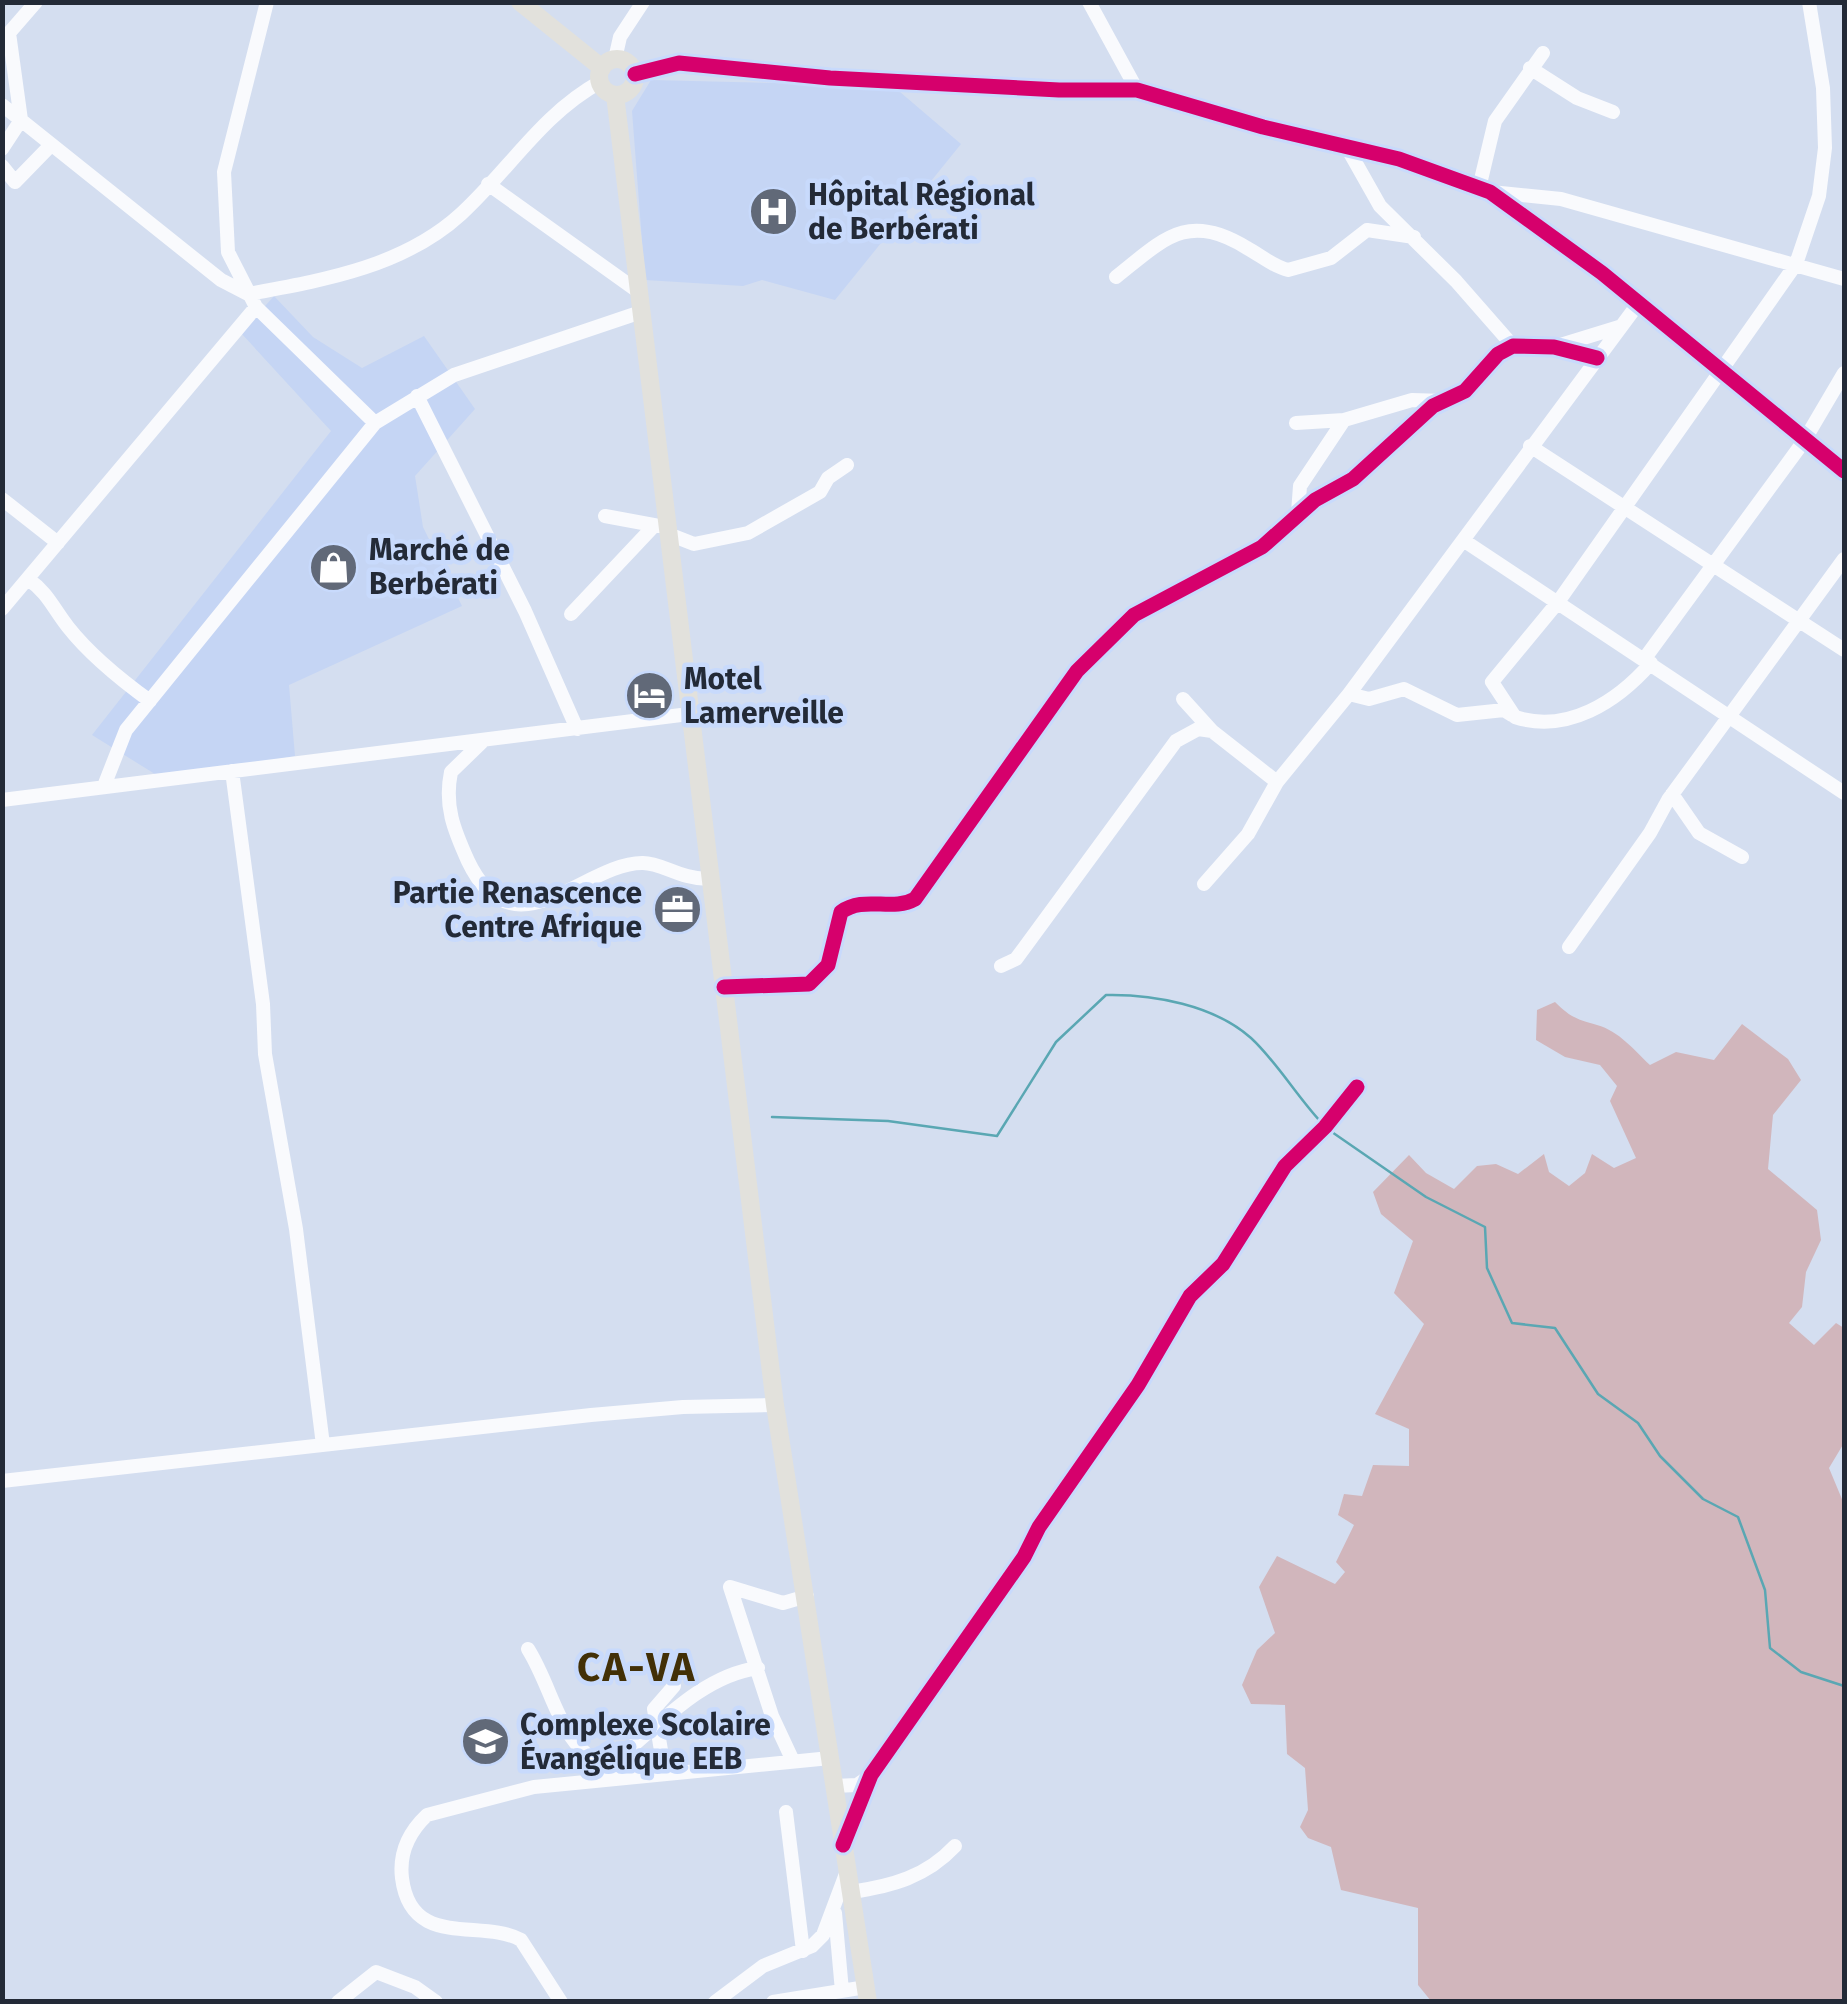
<svg xmlns="http://www.w3.org/2000/svg" width="1847" height="2004" font-family="'Fira Sans',sans-serif">
<style>
.built{fill:#c5d5f4}
.green{fill:#d1b6bc}
.lines{fill:none;stroke-linecap:round;stroke-linejoin:round}
.stream{stroke:#5aa7b3;stroke-width:2.5}
.minor{stroke:#f9fafd;stroke-width:14}
.major{stroke:#e2e1dc;stroke-width:18}
.cycleway-casing{stroke:#c8dafc;stroke-width:21}
.cycleway{stroke:#d6006c;stroke-width:15}
.labels{text-anchor:middle;stroke-width:9;stroke-linejoin:round;paint-order:stroke}
.poi-label{font-size:30px;font-weight:bold;fill:#232a37;stroke:#c8dafc;text-anchor:start}
.district-label{font-size:40px;font-weight:bold;letter-spacing:2.5px;fill:#423007;stroke:#c8dafc}
</style>
<rect width="100%" height="100%" fill="#d4def0"/>
<path class="built" d="M 651,80 L 893,86 L 961,144 L 835,300 L 762,280 L 743,286 L 645,280 L 632,111 Z
M 274,296 L 313,337 L 362,368 L 424,336 L 475,409 L 415,476 L 423,527 L 462,606 L 289,685 L 295,756 L 163,779 L 92,735 L 331,431 L 241,333 Z"/>
<path class="green" d="M 1555,1002 C 1571,1018 1577,1019 1597,1025 C 1619,1031 1634,1050 1650,1065 L 1676,1052 L 1714,1060 L 1742,1024 L 1788,1059 L 1801,1080 L 1773,1115 L 1768,1169 L 1817,1210 L 1821,1240 L 1806,1272 L 1802,1307 L 1789,1323 L 1814,1345 L 1836,1323 L 1844,1328 L 1844,1443 L 1829,1468 L 1844,1504 L 1844,2001 L 1431,2001 L 1418,1985 L 1418,1908 L 1341,1890 L 1331,1847 L 1308,1838 L 1300,1827 L 1308,1810 L 1305,1768 L 1287,1754 L 1285,1705 L 1251,1704 L 1242,1685 L 1257,1650 L 1275,1633 L 1259,1587 L 1277,1556 L 1335,1584 L 1345,1572 L 1336,1562 L 1354,1525 L 1338,1515 L 1344,1494 L 1362,1496 L 1373,1465 L 1409,1466 L 1409,1429 L 1375,1414 L 1424,1324 L 1394,1293 L 1413,1241 L 1381,1214 L 1373,1192 L 1409,1155 L 1426,1173 L 1454,1189 L 1477,1166 L 1496,1164 L 1518,1174 L 1544,1154 L 1549,1172 L 1569,1186 L 1585,1173 L 1592,1154 L 1614,1168 L 1636,1158 L 1610,1101 L 1617,1086 L 1600,1065 L 1565,1057 L 1536,1040 L 1537,1010 Z"/>
<g class="lines">
<path class="stream" d="M 772,1117 L 888,1121 L 997,1136 L 1056,1042 L 1106,995 C 1153,994 1214,1005 1251,1038 C 1276,1061 1296,1095 1320,1121
M 1329,1130 L 1426,1197 L 1485,1227 L 1487,1268 L 1512,1323 L 1555,1328 L 1598,1394 L 1638,1423 L 1660,1456 L 1703,1499 L 1738,1517 L 1765,1590 L 1770,1648 L 1801,1672 L 1844,1686"/>
<path class="minor" d="M 267,2 L 224,172 L 228,252 L 256,307 L 375,423
M 1089,2 L 1137,90
M 3,40 L 36,2
M 615,59 L 620,37 L 643,2
M 1530,68 L 1577,98 L 1613,112
M 635,74 L 679,63 L 830,78 L 1059,90 L 1137,90 L 1263,127 L 1399,159 L 1490,192 L 1602,273 L 1844,471
M 2,105 L 221,280 L 248,294 C 324,280 403,267 461,214 C 509,170 542,114 600,82
M 1345,144 L 1380,206 L 1456,281 L 1513,346
M 2,149 L 21,120 L 9,33
M 2,166 L 15,182 L 51,145
M 488,184 L 639,292
M 1479,188 L 1495,121 L 1543,53
M 1491,192 L 1561,199 L 1844,279
M 1116,277 C 1164,239 1187,211 1247,248 C 1260,255 1274,267 1288,270 L 1331,258 L 1367,230 L 1414,237
M 1554,347 L 1619,327
M 417,396 L 525,611 L 577,729
M 1296,423 L 1344,420 L 1412,400 L 1444,401
M 1530,446 L 1844,650
M 2,499 L 58,543
M 1298,513 L 1300,486 L 1344,420
M 605,516 L 659,526
M 671,535 L 694,544 L 748,533 L 820,492 L 828,478 L 847,465
M 1463,540 L 1844,793
M 28,579 C 48,593 53,608 68,627 C 90,655 121,680 150,701
M 2,609 L 256,307
M 571,614 L 652,528
M 1645,658 L 1804,441 L 1844,373
M 1651,663 C 1617,702 1567,734 1515,717 L 1492,682 L 1558,602 L 1796,264 L 1819,196 L 1825,148 L 1823,88 L 1809,2
M 1349,694 L 1369,699 L 1404,689 L 1457,715 L 1504,710 L 1512,715
M 1183,699 L 1212,731 L 1277,782
M 483,741 L 451,772 C 444,806 454,830 468,861 C 514,958 585,862 643,863 C 662,863 680,879 709,879
M 232,771 L 263,1004 L 265,1054 L 296,1229 L 323,1445
M 104,786 L 126,730 L 375,423 L 454,375 L 641,312
M 1672,794 L 1699,833 L 1742,857
M 2,800 L 689,714
M 1204,884 L 1248,834 L 1277,782 L 1349,694 L 1638,304
M 1569,947 L 1650,833 L 1668,800 L 1844,559
M 1001,966 L 1016,959 L 1176,741 L 1198,729 L 1212,731
M 724,987 L 809,984 L 828,965 L 841,912 C 864,895 892,912 915,899 L 1077,671 L 1134,615 L 1262,547 L 1315,500 L 1353,479 L 1433,406 L 1465,391 L 1498,354 L 1513,346 L 1554,347 L 1597,358
M 2,1481 L 591,1415 L 683,1407 L 775,1405
M 528,1649 C 556,1694 558,1747 612,1771
M 793,1761 L 772,1716 L 730,1587 L 783,1603 L 807,1596
M 665,1774 L 654,1709 L 674,1686
M 591,1779 C 644,1744 692,1677 758,1668
M 834,1786 L 857,1785 L 870,1776
M 786,1812 L 803,1951
M 844,1844 L 871,1775 L 1024,1557 L 1039,1527 L 1138,1385 L 1190,1296 L 1223,1264 L 1285,1166 L 1325,1127 L 1357,1087
M 851,1892 C 892,1886 926,1877 955,1846
M 835,1913 L 842,1991
M 338,2002 L 376,1972 L 415,1987 L 436,2002
M 561,2002 L 521,1940 C 481,1918 411,1950 402,1878 C 399,1853 409,1832 427,1815 L 534,1787 L 830,1758
M 715,2002 L 763,1966 L 812,1946 L 823,1935 L 847,1871
M 773,2002 L 866,1987"/>
<path class="major" d="M 520,2 L 602,68
M599 77a18 18 0 1 1 36 0a18 18 0 1 1-36 0Z
M 615,95 L 775,1405 L 868,2002"/>
<defs>
<path id="cycleway" d="M 635,74 L 679,63 L 830,78 L 1059,90 L 1137,90 L 1263,127 L 1399,159 L 1490,192 L 1602,273 L 1844,471
M 724,987 L 809,984 L 828,965 L 841,912 C 864,895 892,912 915,899 L 1077,671 L 1134,615 L 1262,547 L 1315,500 L 1353,479 L 1433,406 L 1465,391 L 1498,354 L 1513,346 L 1554,347 L 1597,358
M 843,1845 L 871,1775 L 1024,1557 L 1039,1527 L 1138,1385 L 1190,1296 L 1223,1264 L 1285,1166 L 1325,1127 L 1357,1087"/>
</defs>
<use href="#cycleway" class="cycleway-casing"/>
<use href="#cycleway" class="cycleway"/>
</g>
<defs>
<symbol id="hospital-disc" viewBox="-11 -11 22 22"><circle r="9.5" fill="#616978" stroke="#c8dafc"/><path d="M-5-5h3v3.5h4V-5h3V5h-3V1.5h-4V5h-3Z" fill="#fff"/></symbol>
<symbol id="shop-disc" viewBox="-11 -11 22 22"><circle r="9.5" fill="#616978" stroke="#c8dafc"/><path d="M-5-2.5h2.3a2.7 3.5 0 0 1 5.4 0H5L5.5 6h-11ZM-1.5-2.5h3a1.5 2.3 0 0 0-3 0Z" fill="#fff"/></symbol>
<symbol id="hotel-disc" viewBox="-11 -11 22 22"><circle r="9.5" fill="#616978" stroke="#c8dafc"/><path d="M-6-4.5h1.5V1H6V5H4.5V3h-9V5H-6ZM-4 0a1.8 1.8 0 1 1 3.6 0ZM.5 0V-2.5h3Q6-2.5 6 0Z" fill="#fff"/></symbol>
<symbol id="office-disc" viewBox="-11 -11 22 22"><circle r="9.5" fill="#616978" stroke="#c8dafc"/><path d="M-6-3h4V-5.5h4V-3h4V5H-6ZM-1-4.5V-3h2v-1.5ZM-6 0V1H6V0Z" fill="#fff"/></symbol>
<symbol id="school-disc" viewBox="-11 -11 22 22"><circle r="9.5" fill="#616978" stroke="#c8dafc"/><path d="M0-5L7-2L0 1L-7-2ZM-4 1L0 2.5L4 1V4Q0 6-4 4Z" fill="#fff"/></symbol>
</defs>
<g fill-rule="evenodd">
<use href="#hospital-disc" x="746" y="184" width="55" height="55"/>
<use href="#shop-disc" x="306" y="540" width="55" height="55"/>
<use href="#hotel-disc" x="622" y="668" width="55" height="55"/>
<use href="#office-disc" x="650" y="882" width="55" height="55"/>
<use href="#school-disc" x="458" y="1714" width="55" height="55"/>
</g>
<g class="labels">
<g class="poi-label">
<text x="808" y="205">Hôpital Régional<tspan x="808" dy="34">de Berbérati</tspan></text>
<text x="369" y="560">Marché de<tspan x="369" dy="34">Berbérati</tspan></text>
<text x="684" y="689">Motel<tspan x="684" dy="34">Lamerveille</tspan></text>
<text x="642" y="903" text-anchor="end">Partie Renascence<tspan x="642" dy="34">Centre Afrique</tspan></text>
<text x="520" y="1735">Complexe Scolaire<tspan x="520" dy="34">Évangélique EEB</tspan></text>
</g>
<g class="district-label">
<text x="637" y="1681">CA-VA</text>
</g>
</g>
<rect width="1847" height="2004" fill="none" stroke="#232a37" stroke-width="10"/>
</svg>
